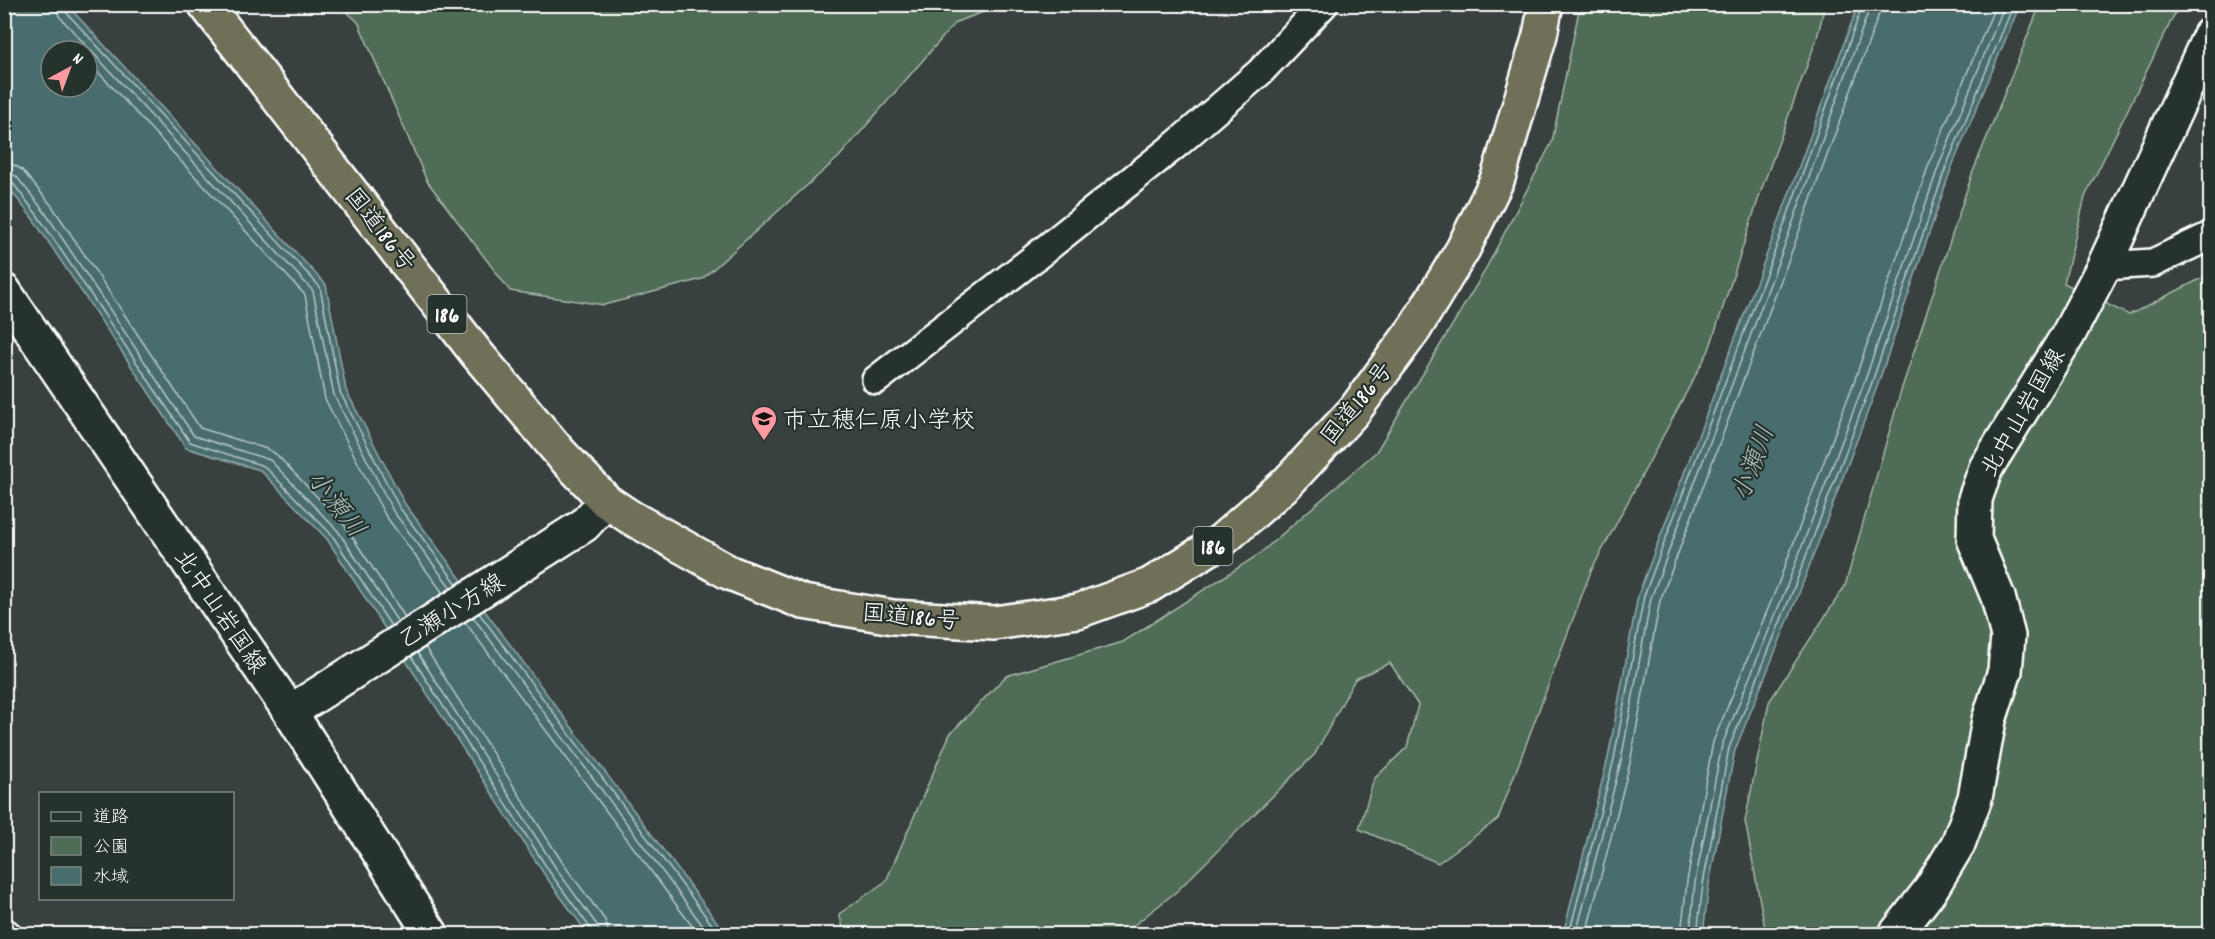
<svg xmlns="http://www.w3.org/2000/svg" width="2215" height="939" font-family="Dekko,'Klee One',sans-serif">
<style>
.green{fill:#4f6d56;stroke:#a7b6aa;stroke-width:1.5}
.water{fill:#496d6e;stroke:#92a7a8;stroke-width:1.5;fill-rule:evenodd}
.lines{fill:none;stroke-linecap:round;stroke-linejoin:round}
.shore{stroke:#b6c5c5;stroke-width:1.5}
.street-casing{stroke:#fff;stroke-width:32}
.secondary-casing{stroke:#fff;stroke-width:38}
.highway-casing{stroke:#fff;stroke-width:38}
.street{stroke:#26332d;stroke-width:27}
.secondary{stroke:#26332d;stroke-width:33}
.highway{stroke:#706f59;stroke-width:33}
.labels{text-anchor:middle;stroke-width:4.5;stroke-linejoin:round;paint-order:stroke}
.shield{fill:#26332d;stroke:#bec2c0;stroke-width:1.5}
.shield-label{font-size:22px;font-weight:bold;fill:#fff}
.street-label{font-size:24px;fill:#fff;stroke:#26332d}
.poi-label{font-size:24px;fill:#fff;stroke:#26332d;text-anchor:start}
.water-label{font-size:26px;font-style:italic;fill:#adbdbe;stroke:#26332d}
</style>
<rect width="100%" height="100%" fill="#384140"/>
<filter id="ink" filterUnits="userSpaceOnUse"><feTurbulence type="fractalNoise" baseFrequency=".0167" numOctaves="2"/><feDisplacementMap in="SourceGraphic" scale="12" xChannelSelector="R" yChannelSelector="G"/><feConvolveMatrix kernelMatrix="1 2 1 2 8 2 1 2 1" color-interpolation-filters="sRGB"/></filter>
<g filter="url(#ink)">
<path class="green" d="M 339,5 L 1003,5 L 956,22 L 839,157 L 702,279 L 604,305 L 510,291 L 427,181 L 358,22 Z
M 1580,5 L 1825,5 L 1817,38 L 1762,188 L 1709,350 L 1591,571 L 1498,819 L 1438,863 L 1359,829 L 1374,779 L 1407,747 L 1418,705 L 1390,663 L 1355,679 L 1315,754 L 1177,891 L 1123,934 L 845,934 L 839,914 L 886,881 L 950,734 L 1006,676 L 1123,642 L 1258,555 L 1376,452 L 1483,274 L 1552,142 Z
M 2040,5 L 2179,5 L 2085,197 L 2064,283 L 2129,315 L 2210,274 L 2210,934 L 1766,934 L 1745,821 L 1769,702 L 1845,586 L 1900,394 L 1972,174 Z"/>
<path class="water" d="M 5,5 L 67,5 L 326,285 L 346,390 L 405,504 L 726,934 L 588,934 L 546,877 L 327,539 L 260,470 L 186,448 L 33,219 L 5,183 ZM 51,51 L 87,51 L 87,87 L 51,87 Z
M 1858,5 L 2020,5 L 1951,169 L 1877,387 L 1798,596 L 1735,750 L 1709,884 L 1703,934 L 1563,934 L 1608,758 L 1638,595 L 1771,243 Z"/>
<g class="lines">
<path class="shore" d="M 55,4 L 59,16 L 313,291 L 334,395 L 393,511 L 451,588
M 63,4 L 65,11 L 320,287 L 340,392 L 399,507 L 457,584
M 87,60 L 305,295 L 325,399 L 385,515 L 443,593
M 4,163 L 14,165 L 22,170 L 52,206 L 200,428 L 267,449 L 276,454 L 345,526 L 405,617
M 4,172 L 16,176 L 44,211 L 194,436 L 270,460 L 338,531 L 398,622
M 4,180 L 12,182 L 38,216 L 190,442 L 264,466 L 332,535 L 391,626
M 479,613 L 719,934
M 473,617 L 709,934
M 465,622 L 698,934
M 425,647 L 564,865 L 605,920 L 609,934
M 417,652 L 557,870 L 597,925 L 600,934
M 411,656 L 551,874 L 591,929 L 592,934
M 1569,934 L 1614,759 L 1644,596 L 1777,245 L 1863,4
M 1576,934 L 1621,761 L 1651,598 L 1784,247 L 1871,4
M 1586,934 L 1630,763 L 1660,601 L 1792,251 L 1879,14 L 1880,4
M 1681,934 L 1687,881 L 1713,742 L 1777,587 L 1855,379 L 1930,161 L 1996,4
M 1690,934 L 1695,882 L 1722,745 L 1785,591 L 1864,383 L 1939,165 L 2005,4
M 1697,934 L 1703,884 L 1729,748 L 1792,593 L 1871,385 L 1946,167 L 2014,4"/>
<defs>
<path id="street" d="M 2104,266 L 2153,263 L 2210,236
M 876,380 L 1033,259 L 1178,143 L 1260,72 L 1324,4
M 4,932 L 7,934"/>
<path id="secondary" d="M 4,291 L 290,712 L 431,934
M 290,712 L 584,525 L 606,501
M 1896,934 L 1931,889 L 1958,844 L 1975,798 L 1989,720 L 2005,671 L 2008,636 L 1998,597 L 1974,539 L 1975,499 L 1986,468 L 2068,335 L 2104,266 L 2210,35"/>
<path id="highway" d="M 205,4 L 477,354 L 561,454 L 606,501 L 630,517 L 728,572 L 803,602 L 893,617 L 994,623 L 1078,611 L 1150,585 L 1221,541 L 1287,483 L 1354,411 L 1415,328 L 1463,249 L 1498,178 L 1540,35 L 1546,4"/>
</defs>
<use href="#street" class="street-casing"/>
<use href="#secondary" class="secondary-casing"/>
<use href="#highway" class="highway-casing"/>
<use href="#street" class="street"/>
<use href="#secondary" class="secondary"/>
<use href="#highway" class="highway"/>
</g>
</g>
<defs>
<symbol id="school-pin" viewBox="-11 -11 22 30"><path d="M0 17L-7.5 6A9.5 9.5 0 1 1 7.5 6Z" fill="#ff9aa2" stroke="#26332d"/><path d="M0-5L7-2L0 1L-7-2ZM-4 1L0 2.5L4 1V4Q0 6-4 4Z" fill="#111"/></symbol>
</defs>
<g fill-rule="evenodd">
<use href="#school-pin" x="749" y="404" width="30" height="40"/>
</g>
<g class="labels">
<g class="shield">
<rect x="427.5" y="295" width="39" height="38" rx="4.5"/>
<rect x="1193.5" y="527" width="39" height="38" rx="4.5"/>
</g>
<g class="shield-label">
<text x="447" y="322">186</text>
<text x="1213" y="554">186</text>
</g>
<g class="street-label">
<text transform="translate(381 229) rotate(52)" y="8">国道186号</text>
<text transform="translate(1356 403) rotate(-51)" y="8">国道186号</text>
<text transform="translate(2022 412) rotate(-60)" y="8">北中山岩国線</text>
<text transform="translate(451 610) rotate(-32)" y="8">乙瀬小方線</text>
<text transform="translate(221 611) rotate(56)" y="8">北中山岩国線</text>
<text transform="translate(911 616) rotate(5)" y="8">国道186号</text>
</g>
<g class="poi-label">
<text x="783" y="427">市立穂仁原小学校</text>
</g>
<g class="water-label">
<text transform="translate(1752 463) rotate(-70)" y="9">小瀬川</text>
<text transform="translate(337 503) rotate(52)" y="9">小瀬川</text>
</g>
</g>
<rect width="2215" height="939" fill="none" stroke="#26332d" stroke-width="24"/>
<rect x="12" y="12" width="2191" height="915" fill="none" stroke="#fff" stroke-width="2" filter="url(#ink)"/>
<rect x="39" y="792" width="195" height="108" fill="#26332d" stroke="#7d8581" stroke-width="1.5"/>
<rect x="51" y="812" width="30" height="9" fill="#26332d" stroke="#7d8581" stroke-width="1.5"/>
<text x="93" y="822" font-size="18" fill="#ffffff">道路</text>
<rect x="51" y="837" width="30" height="18" fill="#4f6d56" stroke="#7d8581" stroke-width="1.5"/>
<text x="93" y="852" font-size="18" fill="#ffffff">公園</text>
<rect x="51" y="867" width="30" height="18" fill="#496d6e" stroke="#7d8581" stroke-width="1.5"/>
<text x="93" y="882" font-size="18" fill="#ffffff">水域</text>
<g transform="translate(69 69) rotate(41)"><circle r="28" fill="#26332d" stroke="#7d8581" stroke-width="1.5"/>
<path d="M0-4.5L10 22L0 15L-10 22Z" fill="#ff9aa2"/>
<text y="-9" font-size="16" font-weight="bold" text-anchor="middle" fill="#ffffff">N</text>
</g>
</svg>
